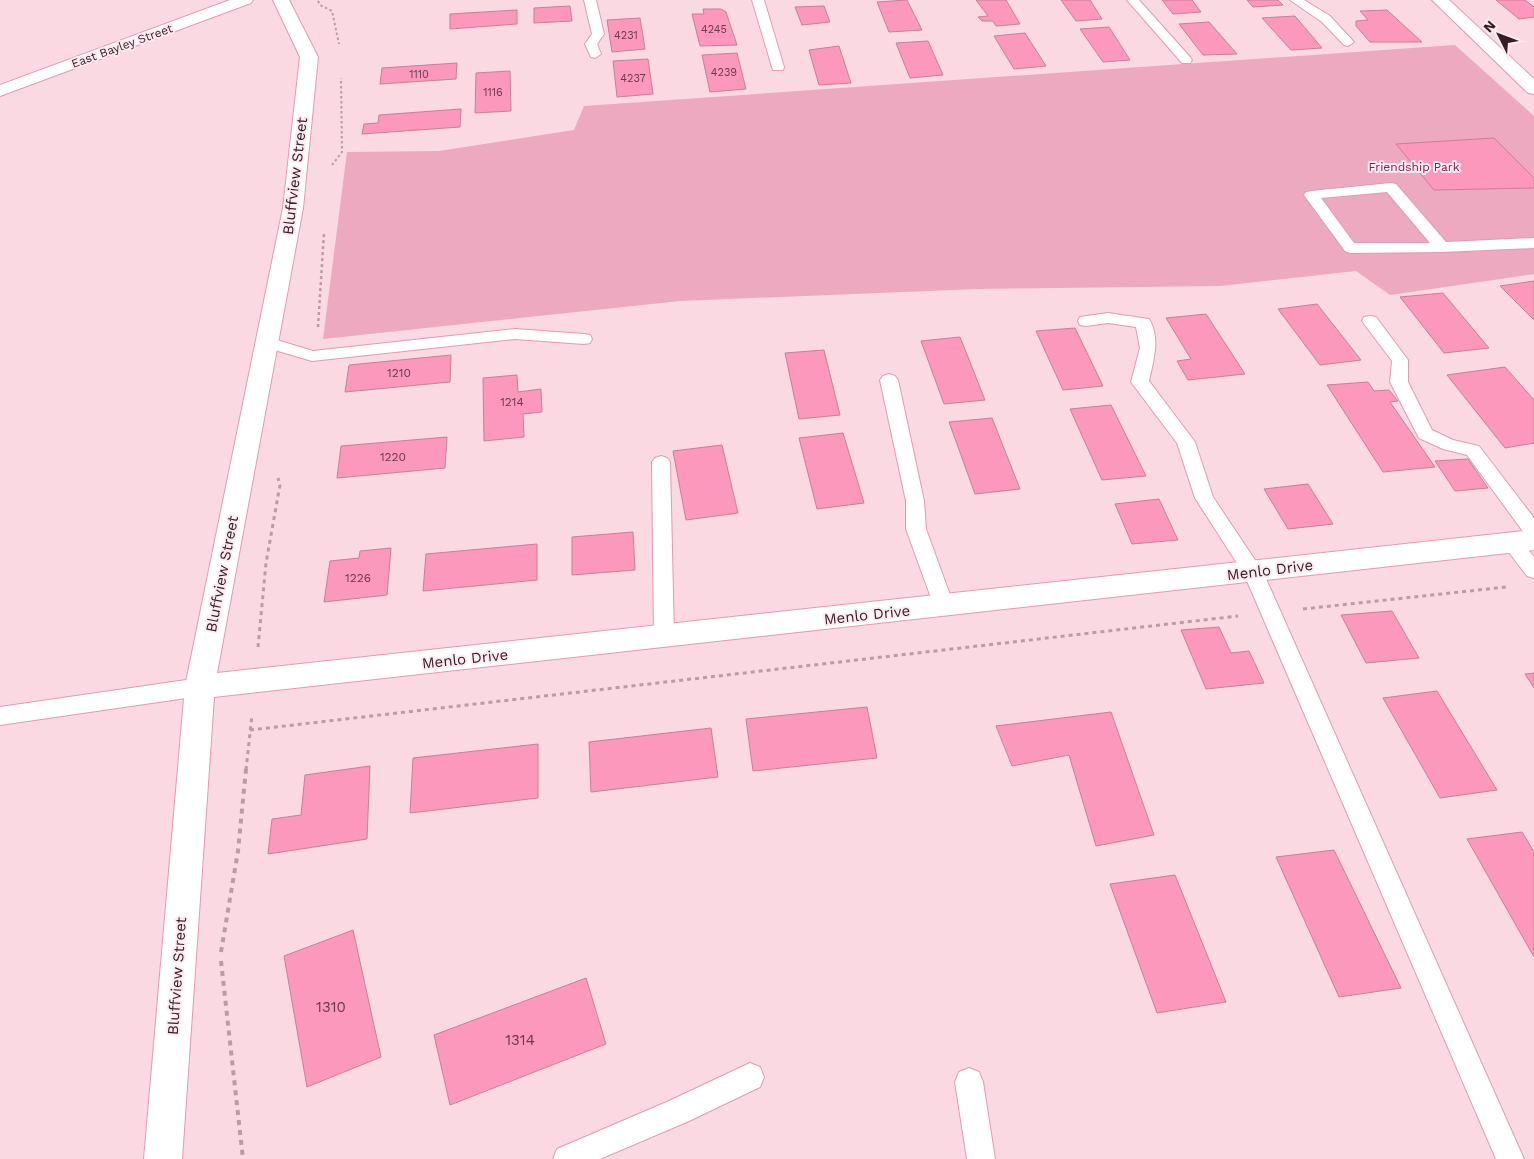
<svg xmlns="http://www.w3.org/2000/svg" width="1534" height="1159" font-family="'Work Sans',sans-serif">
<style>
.green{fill:#eda9bf}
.building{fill:#fb98bb;stroke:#c97f98}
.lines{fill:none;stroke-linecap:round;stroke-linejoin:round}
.lane-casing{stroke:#e598b2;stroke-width:2}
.street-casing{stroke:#e598b2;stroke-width:2}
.path-far3{stroke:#bb9ca6;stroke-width:2;stroke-dasharray:2.5 2.5;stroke-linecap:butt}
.path-far2{stroke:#bb9ca6;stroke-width:2.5;stroke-dasharray:3 3;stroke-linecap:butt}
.path-far1{stroke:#bb9ca6;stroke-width:3;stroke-dasharray:4 4;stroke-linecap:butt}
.path{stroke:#bb9ca6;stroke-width:4;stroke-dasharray:5 5;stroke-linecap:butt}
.lane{fill:#fff;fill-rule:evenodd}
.street{fill:#fff;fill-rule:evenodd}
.labels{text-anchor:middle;stroke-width:4;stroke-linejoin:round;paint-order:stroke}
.far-number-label{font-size:11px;fill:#693a4a}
.far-street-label{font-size:12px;fill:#381b25;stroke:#fcebf0}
.far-park-label{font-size:12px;fill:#8c1a4f;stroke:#fcebf0}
.number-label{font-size:12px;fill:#693a4a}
.street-label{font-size:15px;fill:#381b25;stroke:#fcebf0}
.near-number-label{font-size:15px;fill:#693a4a}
</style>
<rect width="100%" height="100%" fill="#fad9e3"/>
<path class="green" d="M 1455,45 L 1534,116 L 1534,274 L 1390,295 L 1356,271 L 1220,286 L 978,289 L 680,301 L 323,339 L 347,152 L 439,151 L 574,130 L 584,106 Z"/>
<path class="building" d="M 907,0 L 922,30 L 889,32 L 877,2 Z
M 976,0 L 1006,0 L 1020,24 L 996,26 L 993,21 L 982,21 L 978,17 L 988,16 Z
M 1061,0 L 1090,0 L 1102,19 L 1076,21 Z
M 1162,0 L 1192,0 L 1201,12 L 1173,14 Z
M 1247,0 L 1278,0 L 1283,5 L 1253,7 Z
M 1496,0 L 1525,0 L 1534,7 L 1534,17 L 1519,19 Z
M 570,6 L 572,21 L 534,23 L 534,8 Z
M 824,6 L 830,22 L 802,25 L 795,7 Z
M 703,9 L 721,9 L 726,12 L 737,45 L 700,46 L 692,14 L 704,14 Z
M 517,10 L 517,24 L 450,29 L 450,14 Z
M 1387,10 L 1422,42 L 1370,42 L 1356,26 L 1356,21 L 1368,20 L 1360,11 Z
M 1295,16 L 1322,48 L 1291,50 L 1262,18 Z
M 640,18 L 645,49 L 612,52 L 607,20 Z
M 1209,22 L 1237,54 L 1203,55 L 1179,24 Z
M 1109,27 L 1130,60 L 1103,62 L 1080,29 Z
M 1025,33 L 1046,66 L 1014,69 L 994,36 Z
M 928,41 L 943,75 L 910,78 L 896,43 Z
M 839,46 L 851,83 L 819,85 L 809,50 Z
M 737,53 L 746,89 L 710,92 L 702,55 Z
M 648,59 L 653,94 L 617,97 L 613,61 Z
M 457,63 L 456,79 L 380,84 L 382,68 Z
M 510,71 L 511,111 L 475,113 L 476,73 Z
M 461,109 L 460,127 L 362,134 L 364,124 L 378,123 L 379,115 Z
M 1494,138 L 1534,178 L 1534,188 L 1434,190 L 1396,144 Z
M 1534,281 L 1534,320 L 1500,286 Z
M 1443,293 L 1489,348 L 1444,353 L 1400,297 Z
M 1317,304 L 1361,360 L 1320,365 L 1278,309 Z
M 1206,314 L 1245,374 L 1188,380 L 1177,361 L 1191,359 L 1166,318 Z
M 1075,328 L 1103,386 L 1063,390 L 1036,331 Z
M 960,337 L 985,400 L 944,404 L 921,341 Z
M 824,350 L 840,415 L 799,419 L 785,353 Z
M 451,355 L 450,382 L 345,392 L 349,365 Z
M 1505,367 L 1534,400 L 1534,443 L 1505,448 L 1447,375 Z
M 517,375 L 518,392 L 541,389 L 542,412 L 523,414 L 524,437 L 484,441 L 483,378 Z
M 1368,382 L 1374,391 L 1389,390 L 1398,401 L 1390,402 L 1435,467 L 1383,472 L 1327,385 Z
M 1111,405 L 1146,476 L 1102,480 L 1070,409 Z
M 992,418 L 1020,489 L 975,494 L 949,422 Z
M 843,433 L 864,503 L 817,509 L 799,438 Z
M 447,437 L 445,468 L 337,478 L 341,446 Z
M 722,445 L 738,513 L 686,520 L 673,451 Z
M 1468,459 L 1488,488 L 1455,491 L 1435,461 Z
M 1308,484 L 1333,524 L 1288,529 L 1264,489 Z
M 1159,499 L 1178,540 L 1132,544 L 1115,504 Z
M 633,532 L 635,570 L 572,575 L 572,537 Z
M 537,544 L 537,580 L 423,591 L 426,554 Z
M 391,548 L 387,595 L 324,602 L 330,561 L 359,558 L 360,551 Z
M 1392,611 L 1419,658 L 1366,663 L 1341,615 Z
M 1219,627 L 1231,653 L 1249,651 L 1264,683 L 1206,689 L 1181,630 Z
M 1534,673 L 1534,688 L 1525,674 Z
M 1437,691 L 1497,790 L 1440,798 L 1383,698 Z
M 867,707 L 877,758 L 753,771 L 746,719 Z
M 1111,712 L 1154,835 L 1096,846 L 1069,755 L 1012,766 L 996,726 Z
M 711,728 L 718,777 L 591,792 L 589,742 Z
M 538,744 L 538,798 L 410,813 L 413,758 Z
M 370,766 L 367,839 L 268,854 L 272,819 L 301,815 L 305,775 Z
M 1522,832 L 1534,852 L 1534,957 L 1467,839 Z
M 1334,850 L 1401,988 L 1339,997 L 1276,857 Z
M 1175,875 L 1226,1002 L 1157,1013 L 1110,884 Z
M 353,930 L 381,1057 L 307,1087 L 284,956 Z
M 586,978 L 606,1044 L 450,1105 L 434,1035 Z"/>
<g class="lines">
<defs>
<path id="lane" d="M 584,0 L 596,0 L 604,34 L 597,44 L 601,54 L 595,58 L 591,57 L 585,44 L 592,34 Z
M 752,0 L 764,0 L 784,67 L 783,70 L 773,70 L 772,67 Z
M 1127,0 L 1139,0 L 1190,57 L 1192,60 L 1190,63 L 1182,63 Z
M 1290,0 L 1304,0 L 1330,16 L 1354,42 L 1348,46 L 1344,45 L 1322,22 Z
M 1391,183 L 1396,184 L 1446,242 L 1534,238 L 1534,248 L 1442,252 L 1350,253 L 1345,251 L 1304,195 L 1306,192 L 1311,191 ZM 1387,192 L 1430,243 L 1354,243 L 1321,198 Z
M 1108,313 L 1149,319 C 1161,338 1153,362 1149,381 L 1195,442 L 1213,497 L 1263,572 L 1524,1159 L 1496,1159 L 1244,574 L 1195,498 L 1177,443 L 1131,382 L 1140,348 L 1136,327 L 1108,323 L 1086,326 L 1080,325 L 1078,321 L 1080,317 Z
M 1370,316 L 1376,317 L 1408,360 L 1408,382 L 1432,430 L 1453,440 L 1479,446 L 1534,518 L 1534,539 L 1527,537 L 1467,455 L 1443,449 L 1419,438 L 1390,382 L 1392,361 L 1362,321 L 1364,317 Z
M 515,329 L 584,334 L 590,335 L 592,339 L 590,343 L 584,344 L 515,339 L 312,361 L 261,346 L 259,342 L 261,338 L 267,337 L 313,351 Z
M 889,374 L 895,376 L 898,380 L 924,501 L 926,529 L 954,606 L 951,612 L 944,614 L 937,612 L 934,606 L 906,529 L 906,501 L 880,380 L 883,376 Z
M 661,456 L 667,458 L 670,462 L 674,637 L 671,643 L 664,645 L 657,643 L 654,637 L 652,462 L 655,458 Z
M 1511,535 L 1518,537 L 1534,557 L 1534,578 L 1527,576 L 1501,542 L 1504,537 Z
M 200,678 L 208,681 L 211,687 L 208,693 L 200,696 L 0,725 L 0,707 Z
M 750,1063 L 760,1067 L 764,1077 L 760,1087 L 689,1121 L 600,1159 L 553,1159 L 557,1149 L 669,1101 Z
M 969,1068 L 979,1072 L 983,1082 L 995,1159 L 967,1159 L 955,1082 L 959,1072 Z"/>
<path id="street" d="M 230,0 L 253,0 L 251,3 L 0,96 L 0,85 Z
M 273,0 L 289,0 L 318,57 L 303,208 L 217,673 L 1534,530 L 1534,550 L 214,697 L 182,1159 L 144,1159 L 185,687 L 283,208 L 300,57 Z
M 1432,0 L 1449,0 L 1534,79 L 1534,94 L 1528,93 Z"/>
</defs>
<use href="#lane" class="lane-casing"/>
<use href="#street" class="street-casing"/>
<path class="path-far3" d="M 318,1 L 320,5 L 332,11 L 339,44
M 332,165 L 342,152 L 341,78"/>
<path class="path-far2" d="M 318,327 L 324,233"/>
<path class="path-far1" d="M 1303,609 L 1506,587
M 258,647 L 266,563 L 280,485 L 278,478
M 250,730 L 1238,616
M 246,770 L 252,715"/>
<path class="path" d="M 221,952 L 238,851 L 246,769
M 221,961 L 243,1159"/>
<use href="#lane" class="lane"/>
<use href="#street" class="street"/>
</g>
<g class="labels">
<g class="far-number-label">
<text x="714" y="33">4245</text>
<text x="626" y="39">4231</text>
<text x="724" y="76">4239</text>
<text x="419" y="78">1110</text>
<text x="633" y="82">4237</text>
<text x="493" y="96">1116</text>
</g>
<g class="far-street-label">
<text transform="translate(122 46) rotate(-20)" y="4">East Bayley Street</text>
</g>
<g class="far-park-label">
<text x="1414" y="171">Friendship Park</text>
</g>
<g class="number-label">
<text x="399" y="377">1210</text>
<text x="512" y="406">1214</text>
<text x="393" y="461">1220</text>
<text x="358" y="582">1226</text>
</g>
<g class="street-label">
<text transform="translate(295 176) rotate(-83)" y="5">Bluffview Street</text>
<text transform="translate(1270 570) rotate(-7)" y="5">Menlo Drive</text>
<text transform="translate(222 574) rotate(-79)" y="5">Bluffview Street</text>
<text transform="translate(867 615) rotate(-6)" y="5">Menlo Drive</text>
<text transform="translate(465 659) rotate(-6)" y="5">Menlo Drive</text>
<text transform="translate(177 976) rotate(-86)" y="5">Bluffview Street</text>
</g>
<g class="near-number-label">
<text x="331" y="1012">1310</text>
<text x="520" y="1045">1314</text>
</g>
</g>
<g transform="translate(1499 35) rotate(312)" stroke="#fcebf0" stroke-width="4" paint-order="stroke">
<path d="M0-4L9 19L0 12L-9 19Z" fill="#381b25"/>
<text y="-8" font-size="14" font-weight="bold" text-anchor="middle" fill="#381b25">N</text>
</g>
</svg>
